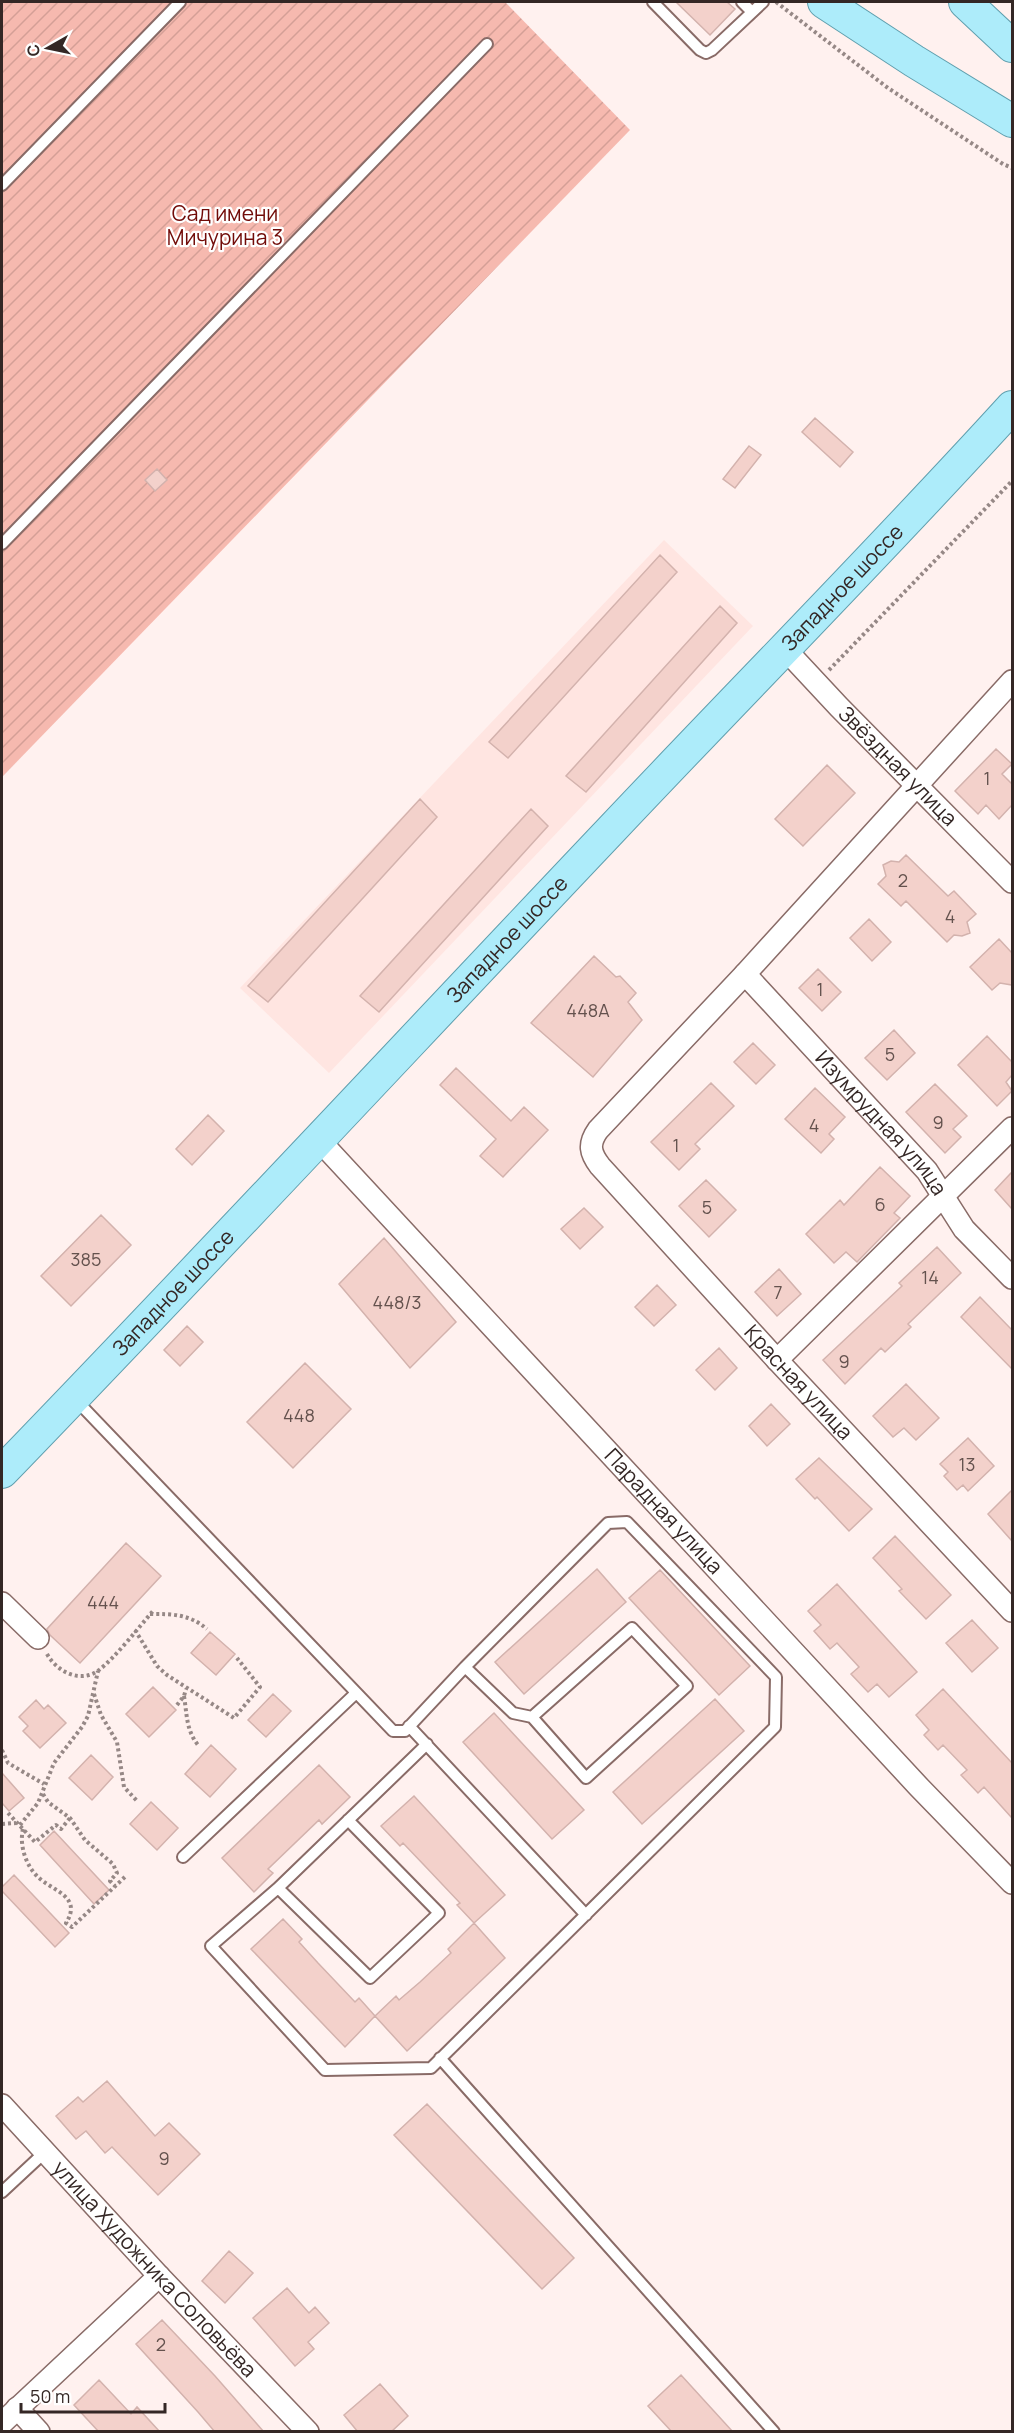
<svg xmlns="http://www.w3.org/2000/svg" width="1014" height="2433" font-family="Manrope,sans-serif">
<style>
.built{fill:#ffe5e1}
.garden{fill:url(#garden-furrows)}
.building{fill:#f3d1cb;stroke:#d3b2ad;stroke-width:1.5}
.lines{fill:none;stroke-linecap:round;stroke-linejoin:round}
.lane-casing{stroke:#896b67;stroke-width:14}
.street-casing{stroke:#896b67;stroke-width:24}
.primary-casing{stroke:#609fae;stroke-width:34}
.path{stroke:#968886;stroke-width:4;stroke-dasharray:3 3;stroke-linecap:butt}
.lane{stroke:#fff;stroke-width:10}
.street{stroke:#fff;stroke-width:21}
.primary{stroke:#adecfa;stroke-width:32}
.labels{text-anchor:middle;stroke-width:4.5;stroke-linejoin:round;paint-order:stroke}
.number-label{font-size:18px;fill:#64524e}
.park-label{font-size:21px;fill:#710b08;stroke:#fff}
.street-label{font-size:21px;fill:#342725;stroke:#fff}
</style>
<defs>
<pattern id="garden-furrows" width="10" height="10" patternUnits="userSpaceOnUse" patternTransform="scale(1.5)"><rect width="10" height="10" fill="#f6b9af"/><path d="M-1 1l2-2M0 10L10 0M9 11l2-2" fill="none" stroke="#d49f96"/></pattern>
</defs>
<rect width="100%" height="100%" fill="#fff1ef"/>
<path class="built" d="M 664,540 L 753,626 L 329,1073 L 240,988 Z"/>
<path class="garden" d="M 2,2 L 505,2 L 630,130 L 2,777 Z"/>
<path class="building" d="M 676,2 L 727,2 L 735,9 L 710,35 Z
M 815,418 L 853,452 L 840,467 L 802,432 Z
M 749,446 L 761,455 L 735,488 L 723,479 Z
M 157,469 L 167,480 L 155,491 L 145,480 Z
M 660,555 L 677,572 L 508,758 L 489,742 Z
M 720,606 L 737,623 L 586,792 L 566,776 Z
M 996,749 L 1012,764 L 1002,774 L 1012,784 L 1012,805 L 999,819 L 986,805 L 978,814 L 955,791 Z
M 827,765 L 855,793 L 803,846 L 775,819 Z
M 420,799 L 437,817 L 268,1002 L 248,986 Z
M 531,809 L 548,826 L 379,1012 L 360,996 Z
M 906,855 L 948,896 L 954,891 L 976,914 L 967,922 L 970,933 L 962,936 L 954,935 L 947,942 L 906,901 L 901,906 L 878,884 L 886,876 L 883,865 L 891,861 L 899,862 Z
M 869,919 L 891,942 L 872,961 L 850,938 Z
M 999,939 L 1012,953 L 1012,985 L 1000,983 L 992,990 L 970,967 Z
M 594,956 L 616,977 L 620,976 L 636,993 L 628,1002 L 642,1020 L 593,1077 L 531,1023 Z
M 818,969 L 841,992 L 822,1011 L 799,988 Z
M 894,1030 L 915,1053 L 887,1080 L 865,1058 Z
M 987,1036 L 1012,1062 L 1012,1075 L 1006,1082 L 1012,1091 L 997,1106 L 958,1065 Z
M 753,1043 L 775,1065 L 756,1084 L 734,1062 Z
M 456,1068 L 511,1121 L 524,1107 L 548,1130 L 503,1177 L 480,1156 L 496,1139 L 440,1085 Z
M 711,1083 L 734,1106 L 695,1144 L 700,1149 L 679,1170 L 651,1142 Z
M 935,1084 L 967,1116 L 953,1129 L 961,1137 L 945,1153 L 906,1112 Z
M 815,1088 L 845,1117 L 829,1134 L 834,1139 L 821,1153 L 785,1119 Z
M 208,1115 L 224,1131 L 192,1165 L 176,1149 Z
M 880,1167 L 910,1196 L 894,1213 L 900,1218 L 857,1262 L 846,1252 L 834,1263 L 806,1234 L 840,1200 L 844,1205 Z
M 1012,1172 L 1012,1209 L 995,1190 Z
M 706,1180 L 736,1210 L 709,1237 L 679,1206 Z
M 584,1208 L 603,1227 L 580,1249 L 561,1229 Z
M 101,1215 L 131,1245 L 71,1306 L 41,1276 Z
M 384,1238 L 456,1322 L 410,1368 L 339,1284 Z
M 937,1247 L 961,1273 L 908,1324 L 911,1327 L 885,1352 L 881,1348 L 845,1384 L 823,1360 L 902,1286 L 899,1283 Z
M 779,1269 L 801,1294 L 777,1316 L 755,1292 Z
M 657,1285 L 676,1305 L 654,1326 L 635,1307 Z
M 980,1297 L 1012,1330 L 1012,1369 L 961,1317 Z
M 187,1326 L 203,1342 L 180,1366 L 164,1350 Z
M 719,1348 L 737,1368 L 715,1390 L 696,1370 Z
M 305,1363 L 351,1409 L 293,1468 L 247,1422 Z
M 906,1384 L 939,1418 L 916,1440 L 904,1428 L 893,1437 L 873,1416 Z
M 771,1404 L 790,1424 L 767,1446 L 749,1426 Z
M 968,1438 L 994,1466 L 968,1491 L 963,1485 L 957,1490 L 944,1476 L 948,1472 L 940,1464 Z
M 819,1458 L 872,1509 L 849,1531 L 817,1497 L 815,1499 L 796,1479 Z
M 1012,1490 L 1012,1541 L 988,1514 Z
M 895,1536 L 951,1595 L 926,1619 L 899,1591 L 902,1589 L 873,1558 Z
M 126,1543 L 161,1576 L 80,1663 L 50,1635 L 47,1629 Z
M 597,1569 L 626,1602 L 524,1694 L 495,1662 Z
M 660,1570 L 750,1666 L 719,1695 L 629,1598 Z
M 837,1584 L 917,1672 L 889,1697 L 877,1684 L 868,1692 L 851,1674 L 859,1667 L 837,1643 L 830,1649 L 814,1631 L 821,1625 L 808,1611 Z
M 972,1620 L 998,1648 L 972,1672 L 946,1643 Z
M 210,1632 L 235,1654 L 216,1675 L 191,1653 Z
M 153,1687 L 176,1710 L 149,1737 L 126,1714 Z
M 943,1689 L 1012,1763 L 1012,1818 L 984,1787 L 978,1793 L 961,1775 L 967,1770 L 943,1745 L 938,1750 L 924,1735 L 929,1730 L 916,1715 Z
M 273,1694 L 291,1711 L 266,1737 L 248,1720 Z
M 715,1699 L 744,1731 L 642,1824 L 613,1792 Z
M 36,1700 L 44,1709 L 48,1705 L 66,1723 L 40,1748 L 23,1731 L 28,1726 L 19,1717 Z
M 494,1713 L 584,1810 L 552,1839 L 463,1742 Z
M 211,1745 L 236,1769 L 210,1797 L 185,1774 Z
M 91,1755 L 113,1777 L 92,1800 L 69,1778 Z
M 319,1765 L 350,1797 L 322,1824 L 319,1820 L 268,1869 L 273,1873 L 254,1892 L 222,1858 Z
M 2,1773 L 24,1798 L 9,1811 L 2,1803 Z
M 414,1796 L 505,1895 L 474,1923 L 457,1905 L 460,1903 L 424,1865 L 403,1843 L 400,1846 L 381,1826 Z
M 151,1802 L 178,1828 L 157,1850 L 130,1824 Z
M 54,1831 L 109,1890 L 94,1904 L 40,1845 Z
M 14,1875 L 69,1933 L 55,1947 L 2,1891 L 2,1887 Z
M 283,1919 L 302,1939 L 299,1942 L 318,1963 L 355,2002 L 359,1998 L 375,2016 L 345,2047 L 251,1949 Z
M 474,1923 L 505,1958 L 407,2051 L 375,2016 L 396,1996 L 399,2000 L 420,1982 L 451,1953 L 448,1949 Z
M 107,2081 L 155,2136 L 169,2123 L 200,2154 L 158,2195 L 112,2147 L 105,2153 L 86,2131 L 76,2139 L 56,2116 L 78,2097 L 83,2102 Z
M 427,2104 L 574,2258 L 542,2289 L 394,2135 Z
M 229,2251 L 253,2273 L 225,2303 L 202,2281 Z
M 287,2288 L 309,2313 L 315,2307 L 329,2323 L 308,2342 L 314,2349 L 295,2366 L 253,2318 Z
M 162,2320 L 215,2376 L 264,2432 L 215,2432 L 198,2412 L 136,2344 Z
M 681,2375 L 733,2432 L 672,2432 L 648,2406 Z
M 99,2380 L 131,2414 L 137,2407 L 160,2432 L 99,2432 L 74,2405 Z
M 380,2384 L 408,2416 L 391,2432 L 358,2432 L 344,2415 Z"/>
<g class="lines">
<defs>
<path id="lane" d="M 653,2 L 700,50 L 706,53 L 712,50 L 763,2
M 742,2 L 752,12
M 2,185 L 180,2
M 2,544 L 487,44
M 76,1400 L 393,1731 L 405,1731 L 465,1667 L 608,1523 L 627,1522 L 776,1677 L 775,1727 L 431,2068 L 325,2070 L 211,1946 L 278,1888
M 465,1667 L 513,1713 L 532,1717 L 586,1778 L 687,1686 L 632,1628 L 532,1717
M 409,1726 L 586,1915
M 348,1820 L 439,1913 L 370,1978 L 278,1888 L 427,1744
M 183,1857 L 355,1694
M 440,2058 L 774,2432
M 2,2192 L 45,2152"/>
<g id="street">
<path id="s1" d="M 784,648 L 839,707 L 1012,882"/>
<path id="s2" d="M 1012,681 L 745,974 L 598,1130 C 588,1144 590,1153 600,1166 L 777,1360 L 1012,1611"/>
<path id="s3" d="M 745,974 L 927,1171 L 964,1229 L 1012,1278"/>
<path id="s4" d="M 318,1139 L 918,1786 L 1012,1883"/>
<path d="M 777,1360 L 1012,1128"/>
<path d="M 2,1603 L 38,1638"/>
<path id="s5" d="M 2,2105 L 159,2276 L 308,2432"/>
<path d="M 17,2408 L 39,2432"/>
<path d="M 2,2423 L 159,2276"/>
</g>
<g id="primary">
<path d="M 824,2 L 914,61 L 1012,121"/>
<path d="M 965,2 L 1012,46"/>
<path id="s6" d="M 2,1472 C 207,1260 408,1044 611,830 C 744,689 881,551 1012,407"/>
</g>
</defs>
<use href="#lane" class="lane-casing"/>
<use href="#street" class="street-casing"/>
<use href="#primary" class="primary-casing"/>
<path class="path" d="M 776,2 L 888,88 L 1003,164 L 1012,168
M 829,670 L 1012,481
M 150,1614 C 173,1614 189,1614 207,1629
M 135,1630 L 157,1666 L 167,1675 L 234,1718 L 260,1687 L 237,1658
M 47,1654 C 57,1672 81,1684 99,1670 C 115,1658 139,1627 153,1611
M 94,1694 L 101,1715 L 117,1742 L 124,1787 L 138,1802
M 184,1696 C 187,1714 186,1730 198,1745
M 177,1705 L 184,1696 L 186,1689
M 2,1750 L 8,1763 L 44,1784
M 43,1794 L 48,1802 L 70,1818 L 85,1840 L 113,1864 L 117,1873 L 110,1881 L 115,1886
M 8,1813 L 35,1842 L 56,1825 L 61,1829 L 70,1818
M 2,1824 L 16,1823
M 20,1825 L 38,1803 L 54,1763 L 82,1727 L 88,1716 L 98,1671
M 23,1829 C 19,1845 26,1866 38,1877 C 52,1891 83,1896 66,1923 L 72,1927 L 127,1875"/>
<use href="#lane" class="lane"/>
<use href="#street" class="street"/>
<use href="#primary" class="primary"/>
</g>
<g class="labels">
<g class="number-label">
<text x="987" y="785">1</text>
<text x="903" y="887">2</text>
<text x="950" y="923">4</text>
<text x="820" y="996">1</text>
<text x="588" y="1017">448А</text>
<text x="890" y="1061">5</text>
<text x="938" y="1129">9</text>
<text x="814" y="1132">4</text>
<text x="676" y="1152">1</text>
<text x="880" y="1211">6</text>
<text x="707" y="1214">5</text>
<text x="86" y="1266">385</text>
<text x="930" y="1284">14</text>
<text x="778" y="1299">7</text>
<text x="397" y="1309">448/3</text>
<text x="844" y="1368">9</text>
<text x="299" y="1422">448</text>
<text x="967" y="1471">13</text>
<text x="103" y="1609">444</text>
<text x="164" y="2165">9</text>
<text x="161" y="2351">2</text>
</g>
<g class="park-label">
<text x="225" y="221">Сад имени<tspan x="225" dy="24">Мичурина 3</tspan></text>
</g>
<g class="street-label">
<text dy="7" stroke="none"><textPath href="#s6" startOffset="1220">Западное шоссе</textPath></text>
<text dy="7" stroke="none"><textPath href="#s1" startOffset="164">Звёздная улица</textPath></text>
<text dy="7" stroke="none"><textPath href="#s6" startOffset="734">Западное шоссе</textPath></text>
<text dy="7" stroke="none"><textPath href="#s3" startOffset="202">Изумрудная улица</textPath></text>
<text dy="7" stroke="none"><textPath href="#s6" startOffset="248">Западное шоссе</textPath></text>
<text dy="7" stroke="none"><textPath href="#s2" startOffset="944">Красная улица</textPath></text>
<text dy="7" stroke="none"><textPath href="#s4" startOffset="508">Парадная улица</textPath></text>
<text dy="7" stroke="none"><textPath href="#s5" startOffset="224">улица Художника Соловьёва</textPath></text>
</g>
</g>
<rect width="1014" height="2433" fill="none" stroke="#342725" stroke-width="6"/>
<g transform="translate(48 48) rotate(261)" stroke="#ffffff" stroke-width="4.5" paint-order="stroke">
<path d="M0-4.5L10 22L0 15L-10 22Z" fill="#342725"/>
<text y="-9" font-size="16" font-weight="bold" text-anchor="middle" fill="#342725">С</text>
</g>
<path d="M21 2403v9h144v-9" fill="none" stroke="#342725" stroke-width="3"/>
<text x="30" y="2403" font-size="18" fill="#342725" stroke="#ffffff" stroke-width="4.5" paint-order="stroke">50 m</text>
</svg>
